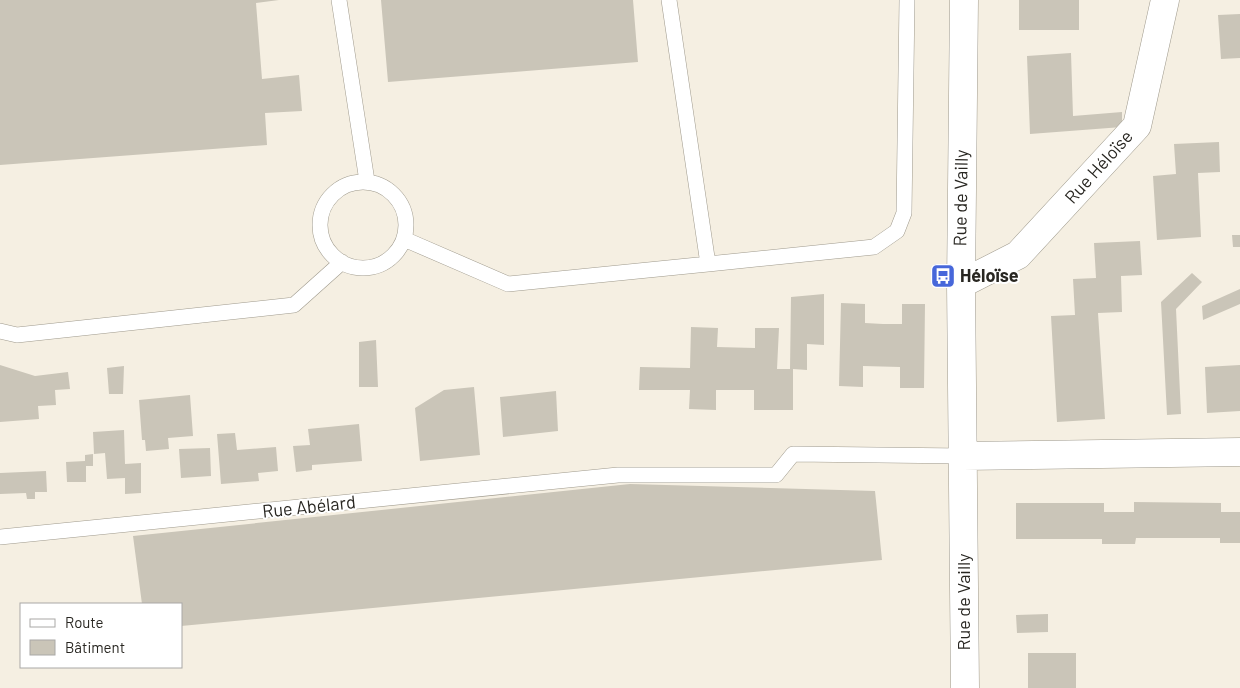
<svg xmlns="http://www.w3.org/2000/svg" width="1240" height="688" font-family="Barlow,sans-serif">
<style>
.building{fill:#cac5b8}
.lines{fill:none;stroke-linecap:round;stroke-linejoin:round}
.service-casing{stroke:#9f9a8d;stroke-width:16}
.minor-casing{stroke:#9f9a8d;stroke-width:29}
.service{stroke:#fff;stroke-width:15}
.minor{stroke:#fff;stroke-width:28}
.labels{text-anchor:middle;stroke-width:4;stroke-linejoin:round;paint-order:stroke}
.street-label{font-size:18px;fill:#282621;stroke:#fff}
.poi-label{font-size:18px;font-weight:bold;fill:#282621;stroke:#fff;text-anchor:start}
</style>
<rect width="100%" height="100%" fill="#f5efe2"/>
<path class="building" d="M 0,0 L 279,0 L 256,3 L 262,79 L 299,75 L 302,111 L 265,113 L 267,145 L 0,165 Z
M 381,0 L 633,0 L 638,62 L 388,82 Z
M 1019,0 L 1079,0 L 1079,30 L 1019,30 Z
M 1240,14 L 1240,58 L 1221,59 L 1218,15 Z
M 1071,53 L 1073,116 L 1122,112 L 1122,127 L 1030,134 L 1027,56 Z
M 1219,142 L 1220,172 L 1198,173 L 1201,237 L 1157,240 L 1153,176 L 1176,174 L 1174,144 Z
M 1232,235 L 1240,235 L 1240,247 L 1233,247 Z
M 1140,241 L 1142,275 L 1121,276 L 1122,312 L 1098,313 L 1105,419 L 1057,422 L 1051,316 L 1075,315 L 1073,279 L 1096,278 L 1094,243 Z
M 1192,273 L 1202,282 L 1176,309 L 1181,414 L 1167,415 L 1161,302 Z
M 1240,289 L 1240,304 L 1203,320 L 1202,306 Z
M 824,294 L 824,345 L 807,344 L 807,370 L 793,369 L 793,410 L 754,410 L 754,390 L 716,390 L 716,410 L 689,409 L 690,390 L 639,390 L 640,367 L 690,368 L 691,327 L 718,328 L 717,347 L 755,348 L 755,328 L 779,328 L 777,369 L 790,369 L 791,297 Z
M 841,303 L 865,304 L 865,323 L 883,324 L 902,324 L 902,304 L 925,304 L 924,388 L 900,388 L 900,367 L 863,366 L 863,387 L 839,386 Z
M 376,340 L 378,387 L 359,387 L 359,342 Z
M 0,365 L 35,376 L 68,372 L 70,389 L 55,390 L 56,405 L 38,406 L 39,419 L 0,422 Z
M 1240,365 L 1240,411 L 1207,413 L 1205,367 Z
M 124,366 L 123,394 L 109,394 L 107,368 Z
M 474,387 L 480,455 L 420,461 L 415,408 L 444,390 Z
M 556,391 L 558,431 L 503,437 L 500,397 Z
M 190,395 L 193,436 L 168,438 L 169,449 L 146,451 L 145,440 L 142,440 L 139,400 Z
M 359,424 L 362,461 L 312,465 L 312,470 L 296,472 L 293,446 L 310,445 L 308,429 Z
M 124,430 L 125,464 L 141,463 L 141,493 L 125,494 L 125,478 L 107,479 L 105,453 L 94,454 L 93,432 Z
M 235,433 L 237,450 L 276,447 L 278,471 L 258,473 L 259,481 L 221,484 L 217,434 Z
M 210,448 L 211,476 L 181,478 L 179,449 Z
M 93,454 L 93,466 L 86,466 L 86,482 L 67,482 L 66,462 L 85,461 L 85,455 Z
M 46,471 L 47,492 L 35,492 L 35,499 L 27,499 L 26,493 L 0,494 L 0,473 Z
M 630,484 L 875,491 L 882,560 L 181,626 L 181,604 L 142,604 L 133,536 Z
M 1134,502 L 1221,503 L 1221,512 L 1240,512 L 1240,543 L 1220,543 L 1220,538 L 1136,538 L 1135,544 L 1102,544 L 1102,539 L 1016,539 L 1016,503 L 1104,503 L 1104,512 L 1134,512 Z
M 1048,614 L 1048,632 L 1017,633 L 1016,615 Z
M 1028,653 L 1076,653 L 1076,688 L 1028,688 Z"/>
<g class="lines">
<defs>
<path id="service" d="M 339,0 L 367,181
M320 225a43 43 0 1 1 86 0a43 43 0 1 1-86 0Z
M 404,239 L 508,284 L 708,264 L 669,0
M 708,264 L 874,247 L 897,231 L 904,213 L 907,0
M 0,331 L 17,335 L 294,305 L 342,262
M 0,537 L 618,475 L 776,475 L 793,454 L 963,456"/>
<path id="minor" d="M 964,0 L 961,284 L 965,688
M 961,284 L 1018,255 L 1137,126 L 1165,0
M 963,456 L 1240,452"/>
</defs>
<use href="#service" class="service-casing"/>
<use href="#minor" class="minor-casing"/>
<use href="#service" class="service"/>
<use href="#minor" class="minor"/>
</g>
<defs>
<symbol id="bus-square" viewBox="-11 -11 22 22"><rect x="-9" y="-9" width="18" height="18" rx="4" fill="#4767da" stroke="#fff"/><path d="M-5-6H5V4H4V6H2V4H-2V6H-4V4H-5ZM-3.5-4V0h7V-4ZM-3.5 1.2v1.5H-2V1.2ZM2 1.2v1.5H3.5V1.2Z" fill="#fff"/></symbol>
</defs>
<g fill-rule="evenodd">
<use href="#bus-square" x="929" y="262" width="28" height="28"/>
</g>
<g class="labels">
<g class="street-label">
<text transform="translate(1099 167) rotate(-48)" y="6">Rue Héloïse</text>
<text transform="translate(961 198) rotate(-89)" y="6">Rue de Vailly</text>
<text transform="translate(309 507) rotate(-6)" y="6">Rue Abélard</text>
<text transform="translate(964 602) rotate(-90)" y="6">Rue de Vailly</text>
</g>
<g class="poi-label">
<text x="960" y="282">Héloïse</text>
</g>
</g>
<rect x="20" y="603" width="162" height="65" fill="#ffffff" stroke="#a9a8a6"/>
<rect x="30" y="619" width="25" height="8" fill="#ffffff" stroke="#a9a8a6"/>
<text x="65" y="628" font-size="15" fill="#282621">Route</text>
<rect x="30" y="640" width="25" height="15" fill="#cac5b8" stroke="#a9a8a6"/>
<text x="65" y="653" font-size="15" fill="#282621">Bâtiment</text>
</svg>
